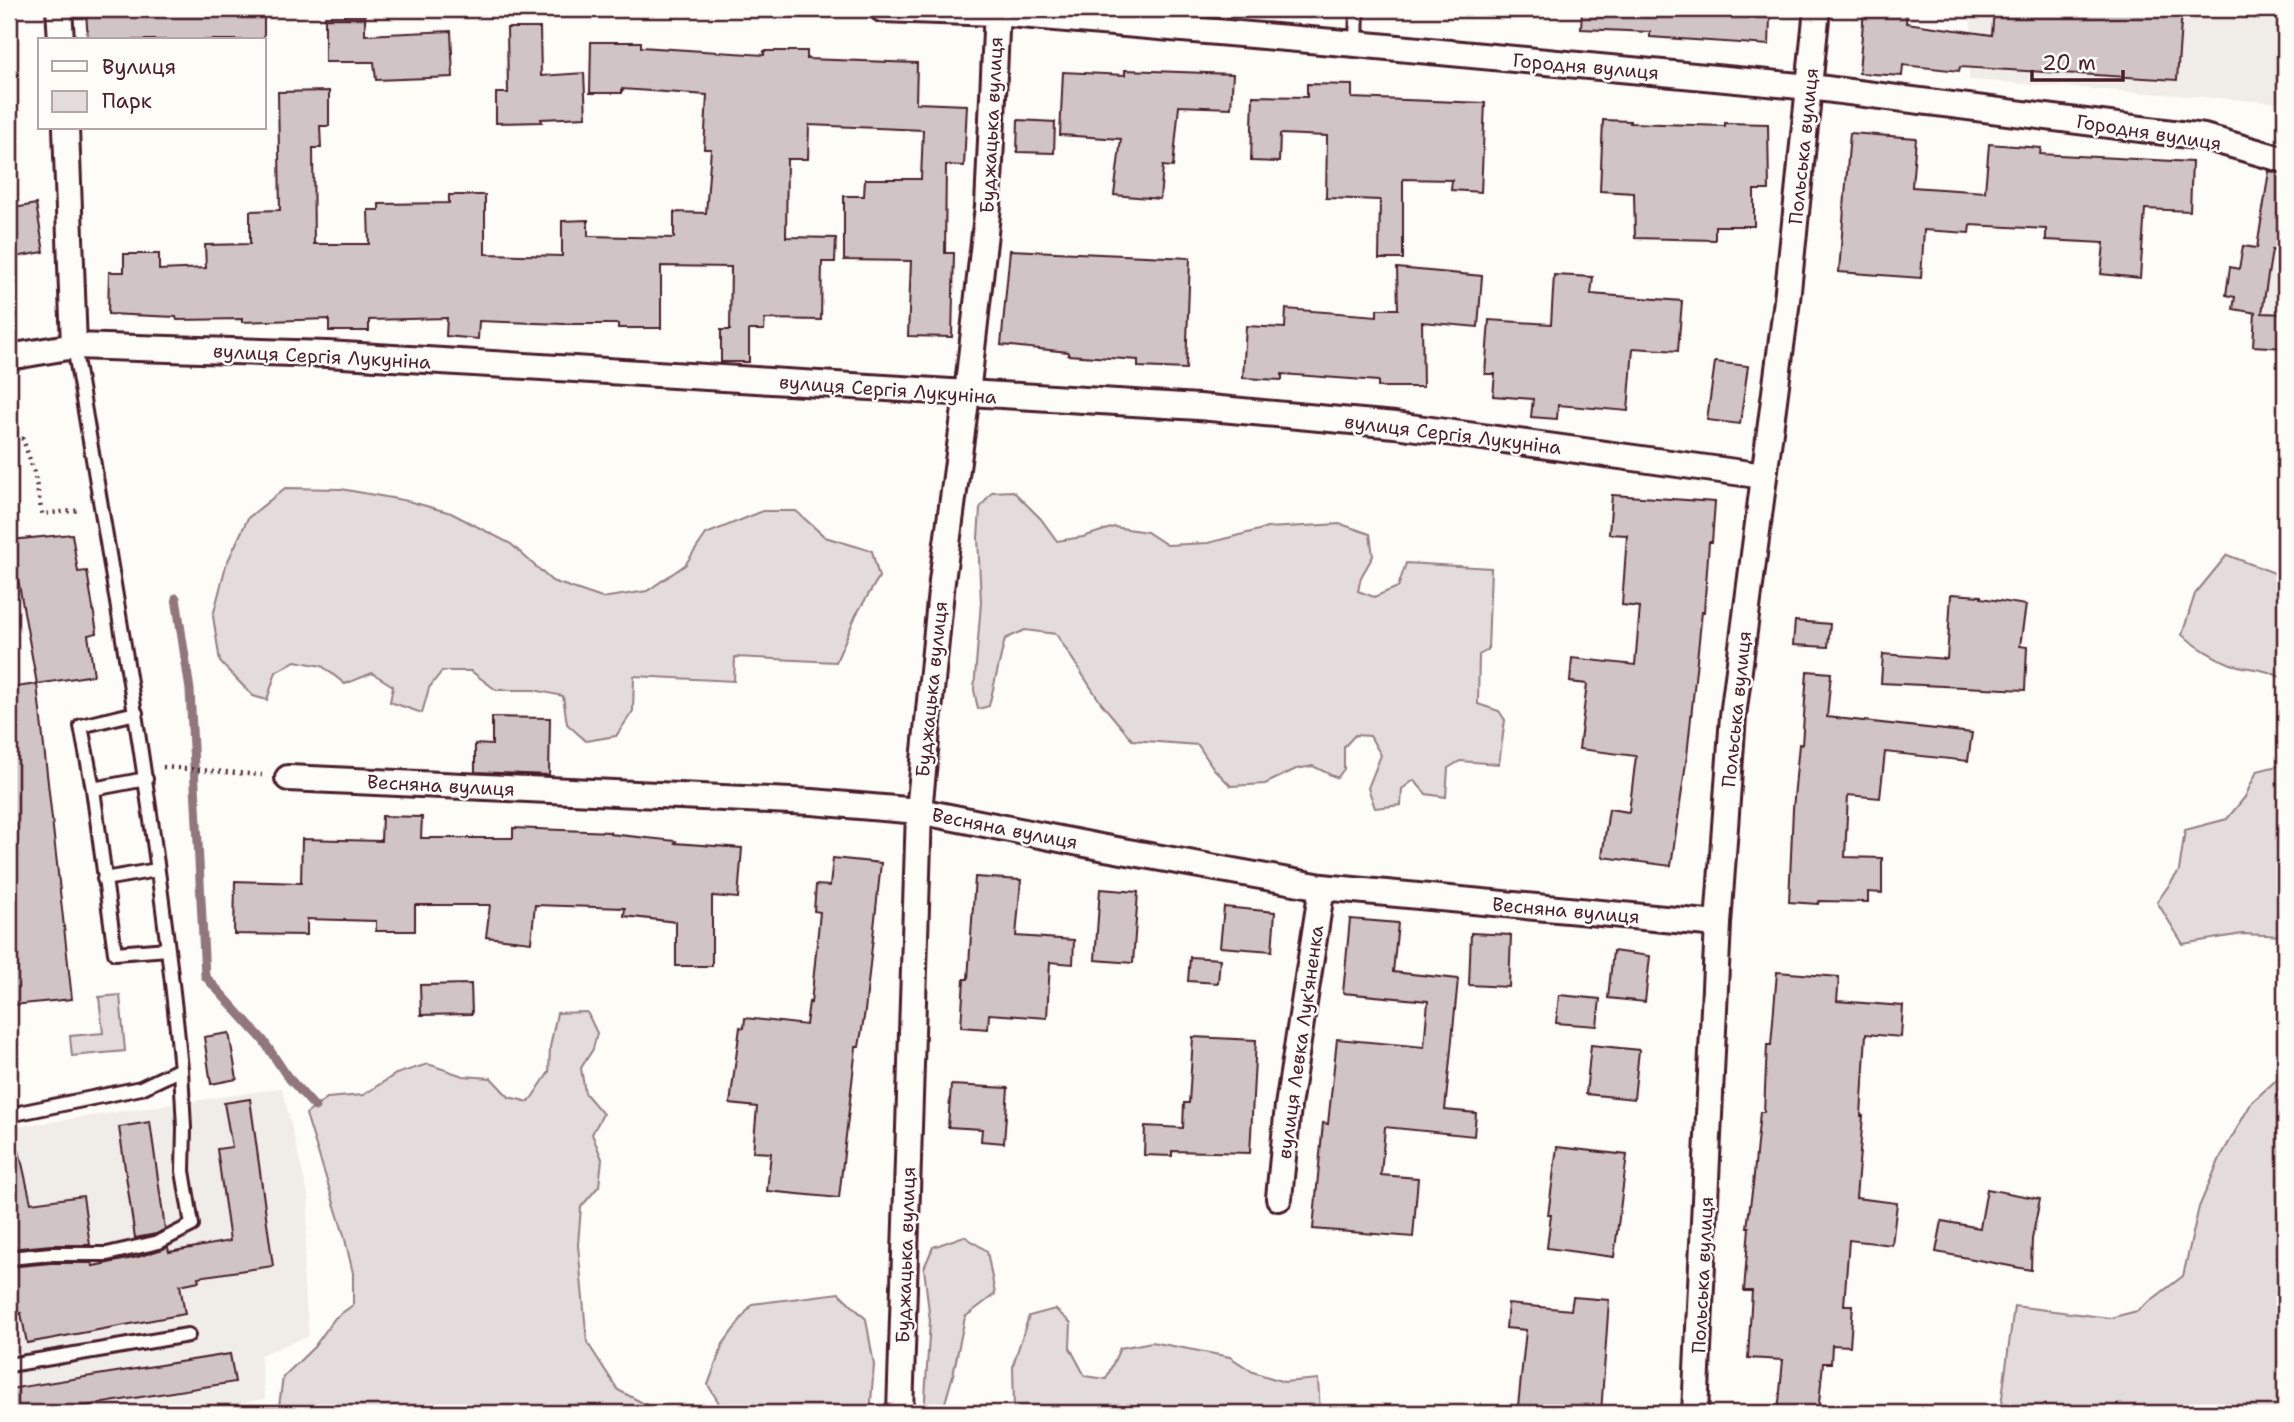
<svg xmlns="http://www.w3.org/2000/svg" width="2294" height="1422" font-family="'Shantell Sans',sans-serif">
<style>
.built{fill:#f0ece8}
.green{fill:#e3dcda;stroke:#967e82;stroke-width:2}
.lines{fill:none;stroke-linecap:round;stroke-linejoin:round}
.stream{stroke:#91777b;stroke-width:9}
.building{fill:#d0c5c4;stroke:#4a1f2b;stroke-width:2}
.lane-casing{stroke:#4a1f2b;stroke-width:18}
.street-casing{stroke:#4a1f2b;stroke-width:30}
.path{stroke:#4a1f2b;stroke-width:4.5;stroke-dasharray:2 5;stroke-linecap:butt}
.lane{stroke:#fdfcf7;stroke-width:12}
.street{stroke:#fdfcf7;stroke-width:24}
.labels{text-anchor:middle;stroke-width:5;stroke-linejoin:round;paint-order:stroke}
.street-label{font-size:19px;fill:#4a1f2b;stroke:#fdfcf7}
</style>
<rect width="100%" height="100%" fill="#fdfcf7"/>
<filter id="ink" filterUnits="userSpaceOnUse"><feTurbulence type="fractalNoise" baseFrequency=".0143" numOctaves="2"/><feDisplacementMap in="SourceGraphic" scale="14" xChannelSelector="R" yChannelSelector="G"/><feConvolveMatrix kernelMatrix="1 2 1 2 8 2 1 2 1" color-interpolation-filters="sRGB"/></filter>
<g filter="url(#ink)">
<path class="built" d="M 1972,9 L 2285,9 L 2285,103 L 1969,80 Z
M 2268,176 L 2285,179 L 2285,348 L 2253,346 L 2255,313 L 2233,309 L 2235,297 L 2230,267 L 2239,268 L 2243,246 L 2257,248 Z
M 282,1088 L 309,1199 L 303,1275 L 309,1336 L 260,1355 L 265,1399 L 171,1413 L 9,1413 L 9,1128 Z"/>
<path class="green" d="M 285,488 L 341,489 L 408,501 L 451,513 L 511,544 L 552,581 L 602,598 L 647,591 L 685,565 L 706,534 L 763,511 L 796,511 L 825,537 L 872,551 L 879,577 L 856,615 L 836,662 L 735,657 L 734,681 L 634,676 L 633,711 L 616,736 L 586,741 L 567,724 L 563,696 L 534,690 L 496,690 L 471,671 L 442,671 L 429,688 L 422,713 L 390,702 L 393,686 L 372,673 L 345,684 L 322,666 L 295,661 L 276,672 L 267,700 L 253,696 L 220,662 L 213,616 L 226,565 L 248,518 Z
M 1013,491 L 1041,519 L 1057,541 L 1083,537 L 1114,527 L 1147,532 L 1167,545 L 1208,543 L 1267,528 L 1341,524 L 1370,534 L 1373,556 L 1361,577 L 1358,591 L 1374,597 L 1398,587 L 1406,563 L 1491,568 L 1488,650 L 1479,655 L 1478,704 L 1499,711 L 1505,720 L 1499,764 L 1460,761 L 1448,768 L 1446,797 L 1426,794 L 1414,780 L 1402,789 L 1401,805 L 1375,808 L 1368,788 L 1381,755 L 1370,736 L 1355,735 L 1344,747 L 1344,769 L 1337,778 L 1313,766 L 1296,769 L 1265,784 L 1231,786 L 1214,769 L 1198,745 L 1132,740 L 1101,703 L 1056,634 L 1025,630 L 1005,639 L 989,706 L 978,709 L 974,690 L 981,602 L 978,538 L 980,508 L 992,492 Z
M 2227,555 L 2285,577 L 2285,681 C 2271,668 2249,670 2231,664 C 2212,657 2198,647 2182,635 L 2195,594 Z
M 2285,764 L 2285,936 L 2242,934 L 2183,944 L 2157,902 L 2179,871 L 2185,830 L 2227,819 L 2245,797 L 2257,771 Z
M 120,995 L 125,1051 L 72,1056 L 70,1036 L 103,1033 L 99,997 Z
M 587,1012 L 597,1033 L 593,1049 L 581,1068 L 585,1093 L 603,1114 L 592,1134 L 602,1159 L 599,1186 L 581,1207 L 578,1245 L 587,1342 L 618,1390 L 662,1413 L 278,1413 L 283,1377 L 314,1347 L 335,1318 L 353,1305 L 353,1273 L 344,1235 L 306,1114 L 327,1098 L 363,1095 L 396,1074 L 428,1064 L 463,1076 L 491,1078 L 509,1097 L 529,1102 L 549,1072 L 550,1047 L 557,1013 Z
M 2285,1072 L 2285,1413 L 2000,1413 L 2014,1306 L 2110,1318 L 2137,1311 L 2183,1276 L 2199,1207 L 2220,1158 L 2252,1102 Z
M 964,1236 L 987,1251 L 995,1294 L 965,1317 L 953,1375 L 942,1413 L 924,1413 L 930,1321 L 924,1268 L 933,1247 Z
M 839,1293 L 866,1319 L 874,1365 L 870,1413 L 725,1413 L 708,1385 L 723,1344 L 752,1304 Z
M 1055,1309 L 1071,1323 L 1070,1348 L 1085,1376 L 1106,1379 L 1120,1348 L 1152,1342 L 1230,1357 L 1253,1372 L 1284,1382 L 1318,1379 L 1320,1413 L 1012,1413 L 1014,1410 L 1013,1365 L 1029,1316 Z"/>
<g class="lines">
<path class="stream" d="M 176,598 L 190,690 L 205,976 L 263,1040 L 287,1076 L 315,1107"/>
</g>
<path class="building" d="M 126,9 L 264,9 L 264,40 L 88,40 L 86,12 Z
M 1582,9 L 1717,9 L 1717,15 L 1770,18 L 1769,45 L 1650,37 L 1650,32 L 1581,29 Z
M 1864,9 L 1907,9 L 1906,23 L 1992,35 L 1994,9 L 2182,9 L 2177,80 L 1960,67 L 1959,71 L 1903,65 L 1902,76 L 1859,73 Z
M 325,16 L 365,16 L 365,35 L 451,31 L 453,77 L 376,80 L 374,62 L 325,62 Z
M 507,28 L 540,28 L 541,76 L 584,73 L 586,117 L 541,119 L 542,122 L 496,123 L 496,93 L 508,93 Z
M 591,42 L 641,42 L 641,47 L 764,55 L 764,51 L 807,51 L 807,59 L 917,63 L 916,103 L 967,105 L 964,166 L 946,165 L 945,253 L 954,253 L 952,337 L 908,336 L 911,261 L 844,260 L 844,196 L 864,196 L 865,179 L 921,179 L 923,130 L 809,125 L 808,159 L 787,159 L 786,237 L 836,238 L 835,262 L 822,262 L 821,320 L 765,319 L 764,330 L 749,330 L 749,362 L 721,362 L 721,330 L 730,330 L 731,267 L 661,266 L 661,328 L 618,328 L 618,324 L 563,324 L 479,321 L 478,339 L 446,336 L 447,318 L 369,320 L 369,331 L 329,331 L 329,319 L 242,322 L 242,319 L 177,320 L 176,317 L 108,314 L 109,272 L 124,272 L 124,254 L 159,254 L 159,270 L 206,268 L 205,245 L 250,244 L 250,211 L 280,210 L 278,92 L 329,91 L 329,126 L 320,126 L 321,148 L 313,148 L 314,244 L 369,244 L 368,210 L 379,210 L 379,204 L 449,203 L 449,195 L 485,195 L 485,254 L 562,256 L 562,221 L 588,220 L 588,236 L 674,238 L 674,212 L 706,213 L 711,149 L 704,149 L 707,95 L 622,89 L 622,93 L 590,93 Z
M 1125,70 L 1233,74 L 1231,108 L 1179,106 L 1173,167 L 1163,166 L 1160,199 L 1114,195 L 1121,139 L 1060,135 L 1063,72 L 1125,75 Z
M 1307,84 L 1352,85 L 1352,98 L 1485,103 L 1481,192 L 1451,190 L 1452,180 L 1403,179 L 1403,259 L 1379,259 L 1380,200 L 1326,198 L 1327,136 L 1280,134 L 1279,162 L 1251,161 L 1253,96 L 1307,97 Z
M 1018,120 L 1055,122 L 1054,153 L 1017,152 Z
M 1603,120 L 1630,121 L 1630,123 L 1725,126 L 1725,123 L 1768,124 L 1769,190 L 1754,190 L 1754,226 L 1715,226 L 1715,240 L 1635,238 L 1634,193 L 1600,191 Z
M 1850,133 L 1916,138 L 1912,187 L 1985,192 L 1989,144 L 2041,148 L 2040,154 L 2192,162 L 2190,211 L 2145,209 L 2140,278 L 2101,274 L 2104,243 L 2046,240 L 2046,229 L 1970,225 L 1969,233 L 1924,230 L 1921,278 L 1839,272 Z
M 2269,171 L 2285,174 L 2285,252 L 2272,250 L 2262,313 L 2285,314 L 2285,348 L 2253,346 L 2255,313 L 2257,313 L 2233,309 L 2235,297 L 2226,295 L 2230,267 L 2239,269 L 2243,246 L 2257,248 Z
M 36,204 L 44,252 L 9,258 L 9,209 Z
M 1010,250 L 1190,258 L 1186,369 L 1138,367 L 1138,360 L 1068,355 L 1068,352 L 1001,345 Z
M 1397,268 L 1482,276 L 1478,327 L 1422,322 L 1423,387 L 1378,387 L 1378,381 L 1282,374 L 1282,380 L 1243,378 L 1246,326 L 1285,328 L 1286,309 L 1377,316 L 1377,309 L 1398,309 Z
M 1554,275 L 1593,277 L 1591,294 L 1682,301 L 1678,351 L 1633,348 L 1628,411 L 1558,405 L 1557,419 L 1531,417 L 1533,399 L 1493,396 L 1495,374 L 1485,374 L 1489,320 L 1551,324 Z
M 1715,362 L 1748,366 L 1740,424 L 1707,420 Z
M 1612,495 L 1715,502 L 1712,542 L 1709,542 L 1704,612 L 1702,612 L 1687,756 L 1671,866 L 1602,857 L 1609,809 L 1629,812 L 1636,756 L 1579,749 L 1587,684 L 1570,682 L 1572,658 L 1635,665 L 1640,607 L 1622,605 L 1627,535 L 1609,534 Z
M 72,534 L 78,572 L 87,571 L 97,633 L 88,635 L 94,675 L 37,684 L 11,540 Z
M 1951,594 L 1981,596 L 1981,598 L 2026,605 L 2020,646 L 2027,647 L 2025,690 L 1881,683 L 1883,654 L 1947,659 Z
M 1795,621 L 1830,624 L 1828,647 L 1793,645 Z
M 1807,671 L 1831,673 L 1827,717 L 1972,733 L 1968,761 L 1885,752 L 1880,798 L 1848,795 L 1845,857 L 1882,858 L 1882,893 L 1868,892 L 1868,902 L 1819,901 L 1818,904 L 1789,902 L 1793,809 L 1799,744 L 1802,745 Z
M 37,684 L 72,999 L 13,1005 L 9,966 L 9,688 Z
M 492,717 L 550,718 L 549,775 L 475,772 L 475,744 L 492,745 Z
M 382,816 L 422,817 L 421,838 L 513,838 L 513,828 L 610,832 L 610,834 L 676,841 L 675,843 L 742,848 L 738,898 L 712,896 L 712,966 L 676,966 L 676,922 L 624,916 L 625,908 L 535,905 L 531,942 L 486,937 L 490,905 L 415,905 L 415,931 L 376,931 L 376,921 L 307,919 L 307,935 L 234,934 L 235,881 L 301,883 L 302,839 L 381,841 Z
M 833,858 L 881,863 L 865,1011 L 859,1047 L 856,1047 L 839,1198 L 767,1191 L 771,1153 L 753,1152 L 757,1107 L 730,1104 L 740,1027 L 744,1028 L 745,1018 L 806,1025 L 809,1002 L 811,1003 L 820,912 L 814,911 L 816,885 L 830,886 Z
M 975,877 L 1021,880 L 1016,936 L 1074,940 L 1073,964 L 1050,962 L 1047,1018 L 989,1014 L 988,1029 L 961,1027 L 964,979 L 968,979 Z
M 1100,889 L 1138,892 L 1133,963 L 1095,960 Z
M 1224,907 L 1275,912 L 1272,951 L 1220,947 Z
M 1350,919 L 1398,923 L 1393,972 L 1458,979 L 1445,1110 L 1476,1113 L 1474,1136 L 1385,1127 L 1381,1175 L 1418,1178 L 1413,1237 L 1313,1229 L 1323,1123 L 1328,1124 L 1337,1039 L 1424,1047 L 1428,1001 L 1343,993 Z
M 1471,933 L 1511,935 L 1509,987 L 1469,985 Z
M 1613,951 L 1650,956 L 1645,1002 L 1608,998 Z
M 1190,957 L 1220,959 L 1218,983 L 1188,981 Z
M 1777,972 L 1839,977 L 1837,1001 L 1903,1006 L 1901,1037 L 1866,1034 L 1861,1116 L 1863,1116 L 1856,1198 L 1897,1203 L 1892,1245 L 1849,1240 L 1844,1305 L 1853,1305 L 1850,1346 L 1832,1345 L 1831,1363 L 1823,1363 L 1818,1413 L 1778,1413 L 1783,1360 L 1748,1358 L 1752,1291 L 1744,1291 L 1749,1227 L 1747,1227 L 1753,1185 L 1760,1112 L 1764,1112 L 1767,1045 L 1771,1045 Z
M 471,984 L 472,1014 L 421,1015 L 420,985 Z
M 1559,995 L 1600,999 L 1597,1026 L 1556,1023 Z
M 229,1033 L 237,1079 L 211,1084 L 204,1037 Z
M 1193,1037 L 1256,1040 L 1250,1153 L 1172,1151 L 1172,1156 L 1144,1155 L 1145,1126 L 1183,1128 L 1184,1103 L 1189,1103 Z
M 1591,1045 L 1639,1050 L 1634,1099 L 1586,1094 Z
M 951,1085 L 1008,1088 L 1004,1143 L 981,1141 L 982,1129 L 948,1127 Z
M 250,1099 L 273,1266 L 198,1277 L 199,1281 L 180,1285 L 185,1314 L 27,1343 L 21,1313 L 9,1316 L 9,1267 L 51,1263 L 92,1263 L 93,1266 L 138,1257 L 168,1247 L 169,1252 L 230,1241 L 217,1149 L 232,1147 L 224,1103 Z
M 150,1122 L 165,1229 L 156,1234 L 135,1238 L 119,1127 Z
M 1557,1147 L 1627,1155 L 1614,1257 L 1547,1248 L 1551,1215 L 1548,1215 Z
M 19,1150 L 31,1203 L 83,1196 L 90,1245 L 51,1245 L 9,1249 L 9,1151 Z
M 1987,1189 L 2040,1199 L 2032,1239 L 2031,1270 L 1936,1252 L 1942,1221 L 1980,1228 Z
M 1573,1297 L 1609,1300 L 1601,1413 L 1518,1406 L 1526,1330 L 1506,1328 L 1508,1304 L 1571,1310 Z
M 230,1354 L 235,1382 L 41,1413 L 9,1413 L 9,1389 Z"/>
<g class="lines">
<defs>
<path id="lane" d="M 1356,44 L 1357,9
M 136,713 L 81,726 L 93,789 L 115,953 L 168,949
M 93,789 L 146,779
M 104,879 L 157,870
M 9,1115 L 141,1088 L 181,1069 C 158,826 114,586 74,346
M 9,1258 L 51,1254 L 107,1254 L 159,1242 L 192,1225 L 183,1171 L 184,1128 L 181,1069
M 9,1365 L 188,1335"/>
<path id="street" d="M 59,9 L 61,40
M 882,9 L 997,13 L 1356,44 L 1810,87 L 2204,137 L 2285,160
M 66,128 L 74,346
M 9,357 L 74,346 L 327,354 L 1199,407 L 1395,425 L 1764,476
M 288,778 L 812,802 L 919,811 L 1100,847 L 1322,887 L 1718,924
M 1279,1198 L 1288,1106 L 1322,887
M 900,1413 L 919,811 L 942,581 L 967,394 L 988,206 L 997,9
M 1695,1413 L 1718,924 L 1733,716 L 1787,300 L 1817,9"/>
</defs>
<use href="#lane" class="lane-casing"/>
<use href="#street" class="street-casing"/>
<path class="path" d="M 9,434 L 13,433 L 23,439 L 34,472 L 42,514 L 81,510
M 163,767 L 262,775"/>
<use href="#lane" class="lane"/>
<use href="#street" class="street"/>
</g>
</g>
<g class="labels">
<g class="street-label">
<text transform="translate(1586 66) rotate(5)" y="7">Городня вулиця</text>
<text transform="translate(991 125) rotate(-87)" y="7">Буджацька вулиця</text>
<text transform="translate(2149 132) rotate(9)" y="7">Городня вулиця</text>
<text transform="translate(1803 146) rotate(-84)" y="7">Польська вулиця</text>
<text transform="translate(322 356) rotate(3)" y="7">вулиця Сергія Лукуніна</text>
<text transform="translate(888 389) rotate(4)" y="7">вулиця Сергія Лукуніна</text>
<text transform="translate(1453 434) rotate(7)" y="7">вулиця Сергія Лукуніна</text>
<text transform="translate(931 689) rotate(-84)" y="7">Буджацька вулиця</text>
<text transform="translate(1736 709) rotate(-84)" y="7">Польська вулиця</text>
<text transform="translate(441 785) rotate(3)" y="7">Весняна вулиця</text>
<text transform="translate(1005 828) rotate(11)" y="7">Весняна вулиця</text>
<text transform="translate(1566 910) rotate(5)" y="7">Весняна вулиця</text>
<text transform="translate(1300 1042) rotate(-82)" y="7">вулиця Левка Лук'яненка</text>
<text transform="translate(905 1255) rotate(-88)" y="7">Буджацька вулиця</text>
<text transform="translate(1702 1275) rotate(-87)" y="7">Польська вулиця</text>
</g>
</g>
<rect width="2294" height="1422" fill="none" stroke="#fdfcf7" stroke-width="35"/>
<rect x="18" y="18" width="2259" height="1387" fill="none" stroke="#4a1f2b" stroke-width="2.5" filter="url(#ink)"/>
<rect x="38" y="38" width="228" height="91" fill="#fdfcf7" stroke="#b5a4a5" stroke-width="2"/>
<rect x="52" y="61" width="35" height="10" fill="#fdfcf7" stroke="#b5a4a5" stroke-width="2"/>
<text x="102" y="74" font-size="21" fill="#4a1f2b">Вулиця</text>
<rect x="52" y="91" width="35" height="21" fill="#e3dcda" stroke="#b5a4a5" stroke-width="2"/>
<text x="102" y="108" font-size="21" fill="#4a1f2b">Парк</text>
<path d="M2032 70v10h91v-10" fill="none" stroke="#4a1f2b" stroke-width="3.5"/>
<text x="2042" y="70" font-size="21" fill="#4a1f2b" stroke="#fdfcf7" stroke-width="5" paint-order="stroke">20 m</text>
</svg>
